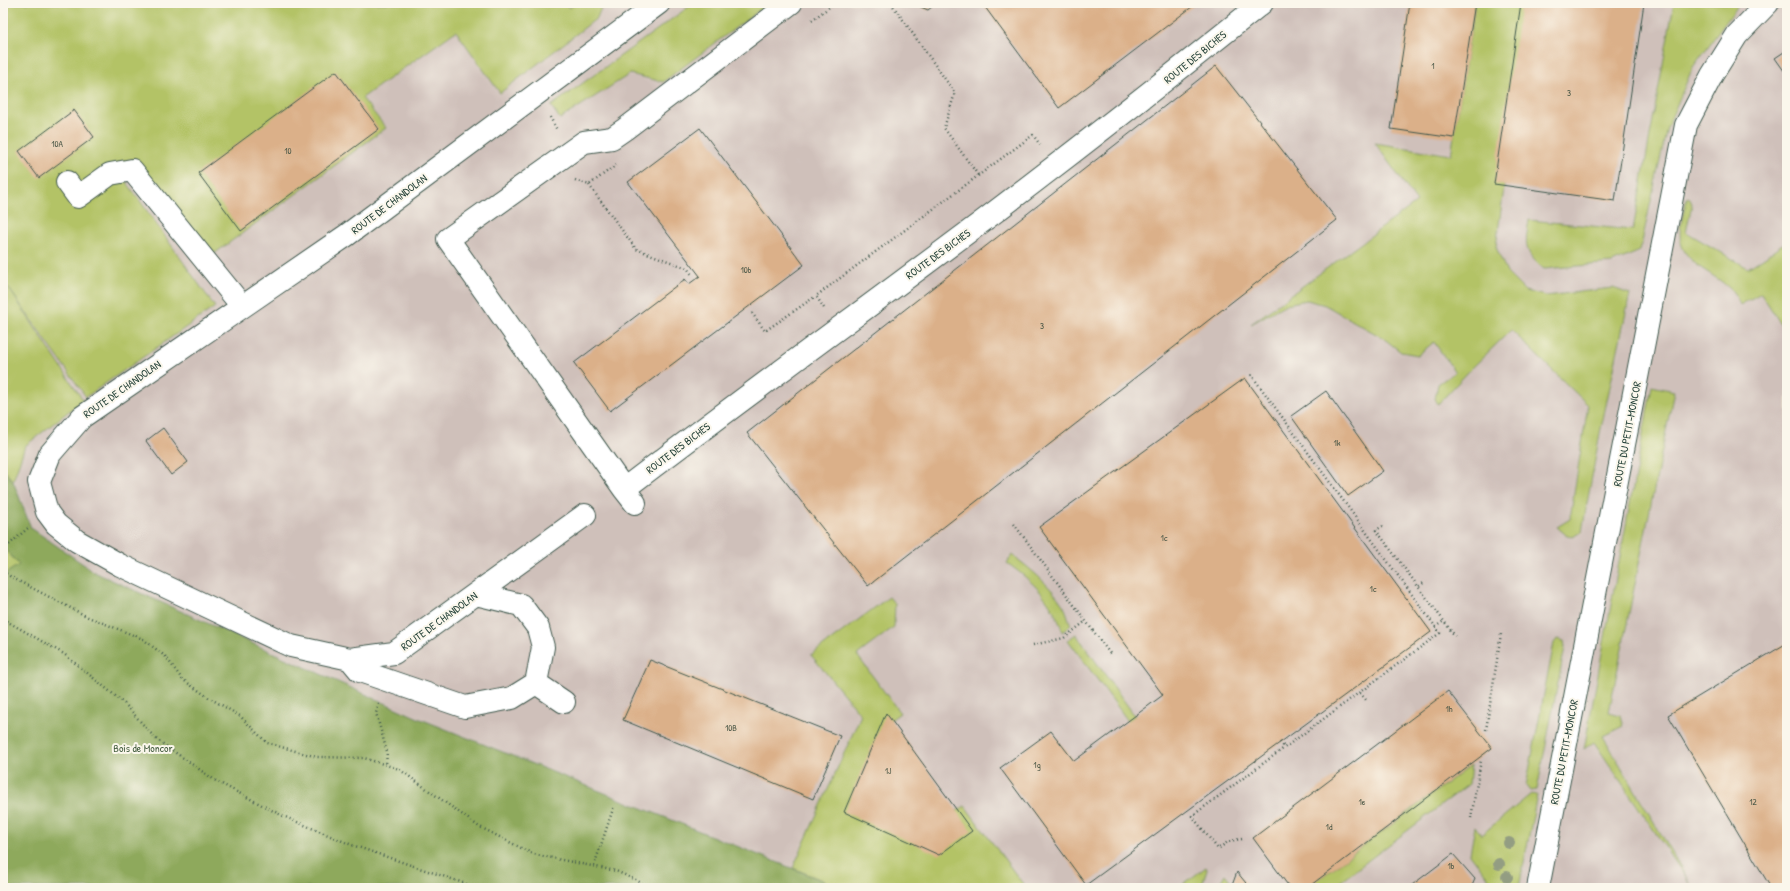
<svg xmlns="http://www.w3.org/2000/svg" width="1790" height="891" font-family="'Patrick Hand',sans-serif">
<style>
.industrial{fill:#cfc0ba}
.green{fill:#b3c366;stroke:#69804d}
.forest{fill:#8ea95b;stroke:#567348}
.building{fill:#dbb089}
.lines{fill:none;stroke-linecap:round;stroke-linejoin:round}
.minor-casing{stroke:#3f574c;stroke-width:24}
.path{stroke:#3f574c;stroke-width:2.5;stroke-dasharray:1 3;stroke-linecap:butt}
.minor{stroke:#fff;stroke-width:22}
.tree{fill:#939d82}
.labels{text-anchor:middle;stroke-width:4;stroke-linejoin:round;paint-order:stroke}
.number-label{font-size:9px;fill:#4e5a49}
.street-label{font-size:11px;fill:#1f3d34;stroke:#fbf7ec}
.park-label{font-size:11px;fill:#445e40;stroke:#fbf7ec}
</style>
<rect width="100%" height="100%" fill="#fbf7ec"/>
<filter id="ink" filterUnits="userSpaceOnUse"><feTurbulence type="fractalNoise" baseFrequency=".025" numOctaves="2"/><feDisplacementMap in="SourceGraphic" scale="8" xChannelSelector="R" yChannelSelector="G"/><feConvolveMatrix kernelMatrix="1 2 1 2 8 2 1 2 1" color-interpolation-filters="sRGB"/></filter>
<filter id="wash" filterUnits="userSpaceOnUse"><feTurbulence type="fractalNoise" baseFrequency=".012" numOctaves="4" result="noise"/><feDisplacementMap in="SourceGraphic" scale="16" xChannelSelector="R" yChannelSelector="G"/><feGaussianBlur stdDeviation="0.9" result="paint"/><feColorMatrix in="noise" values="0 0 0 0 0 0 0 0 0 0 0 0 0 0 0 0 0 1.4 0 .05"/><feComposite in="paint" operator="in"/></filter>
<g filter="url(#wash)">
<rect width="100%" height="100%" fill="#f3ead2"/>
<path class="industrial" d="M 3,3 L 1787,3 L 1787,888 L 841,888 L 418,718 L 96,573 L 31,528 L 13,481 L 3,469 Z"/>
<path class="green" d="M 3,3 L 493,3 L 495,6 L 499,3 L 565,3 L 569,8 L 576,3 L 597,3 L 601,8 L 597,18 L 500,93 L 456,31 L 362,98 L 386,128 L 207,259 L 139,171 L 126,181 L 215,307 L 86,397 L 8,287 L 83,400 L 25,446 L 13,481 L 3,469 Z
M 694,3 L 769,3 L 663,82 L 630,74 L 560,119 L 551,106 Z
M 1475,3 L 1529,3 L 1496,247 L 1507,273 L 1525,291 L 1546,296 L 1613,288 L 1630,294 L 1600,433 L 1582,531 L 1573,537 L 1565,534 L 1557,527 L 1570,519 L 1588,405 L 1511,330 L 1471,369 L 1438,404 L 1435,399 L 1438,384 L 1455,372 L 1434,342 L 1418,355 L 1401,352 L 1383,338 L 1325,305 L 1307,300 L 1286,304 L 1251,324 L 1417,202 L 1375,143 L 1451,155 Z
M 1674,3 L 1740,3 L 1693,67 L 1667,128 L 1640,251 L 1612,263 L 1544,269 C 1523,252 1525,245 1529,220 L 1633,230 Z
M 1687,197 L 1690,198 L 1692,204 L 1686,232 L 1748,268 L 1787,242 L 1787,274 L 1782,277 L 1787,287 L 1787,334 L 1761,293 L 1740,305 C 1737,298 1734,292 1728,287 C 1711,271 1680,263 1680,234 C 1680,222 1685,208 1687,197 Z
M 1652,386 L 1674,391 L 1609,712 L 1620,715 L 1623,726 L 1603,736 L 1693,888 L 1594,742 L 1584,749 Z
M 3,547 L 20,565 L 3,575 Z
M 1012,555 C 1031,569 1050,585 1063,605 C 1067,611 1068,619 1071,625 L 1063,632 C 1051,599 1035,583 1007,563 Z
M 889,597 L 895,604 L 894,627 L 857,655 L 900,713 L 884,725 L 950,815 L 965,806 L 1026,888 L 841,888 L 793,868 L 861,715 L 811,655 Z
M 1076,634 L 1135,716 L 1128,721 L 1068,640 Z
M 1557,639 L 1564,641 L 1565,647 L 1537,790 L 1530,791 L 1526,786 L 1554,643 Z
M 1471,765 L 1469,784 L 1332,888 L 1307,888 Z
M 1531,794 L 1537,795 L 1519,888 L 1496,888 L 1470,854 L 1475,826 L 1481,835 Z
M 1206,867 L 1207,869 L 1201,888 L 1178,888 Z
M 1225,874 L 1233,884 L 1231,888 L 1217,888 Z"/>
<path class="forest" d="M 3,469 L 13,481 L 31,528 L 96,573 L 418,718 L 841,888 L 3,888 L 3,575 L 19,565 L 3,547 Z"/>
<g id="blocks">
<path class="building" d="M 911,3 L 937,3 L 928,10 Z
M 982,3 L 1197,3 L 1059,108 Z
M 1410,3 L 1475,3 L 1454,138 L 1391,129 Z
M 1521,3 L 1644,3 L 1615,201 L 1494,184 Z
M 1787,50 L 1787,75 L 1775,58 Z
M 1216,66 L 1337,220 L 868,586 L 747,433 Z
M 336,71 L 379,129 L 241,231 L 198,173 Z
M 74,110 L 94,137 L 39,178 L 19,151 Z
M 700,128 L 804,265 L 610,411 L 574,363 L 685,279 L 689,284 L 700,276 L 628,182 Z
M 1245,378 L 1431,632 L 1086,885 L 1000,768 L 1051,731 L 1074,761 L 1163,695 L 1039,527 Z
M 1326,391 L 1383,471 L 1348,496 L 1291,416 Z
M 163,428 L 188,462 L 171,475 L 146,441 Z
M 1787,643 L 1787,888 L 1771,888 L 1668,715 Z
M 650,660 L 840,736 L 813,799 L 623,720 Z
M 1448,691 L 1492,748 L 1307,888 L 1290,888 L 1253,838 Z
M 886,713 L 972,831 L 939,855 L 844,812 Z
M 1453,854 L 1475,879 L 1471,888 L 1408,888 Z
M 1237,872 L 1250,888 L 1231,888 Z"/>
</g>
</g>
<g filter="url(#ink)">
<use href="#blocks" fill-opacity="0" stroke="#3f574c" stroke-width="1"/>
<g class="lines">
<defs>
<path id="minor" d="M 67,182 L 78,197 L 110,174 L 132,170 L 242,306
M 624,489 L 448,239 L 584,142 L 612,138 L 625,129 L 791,3
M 635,503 L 624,489 C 743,398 863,311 983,221 C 1077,150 1170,77 1262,3
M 585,515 L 394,653 L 350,659 L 291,646 L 120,565 L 77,541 L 56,524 L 47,512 L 39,482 L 50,454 L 82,417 L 347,235 L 659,3
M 350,659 L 360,671 L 465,707 L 512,698 L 536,683 L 543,647 L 538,628 L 521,605 L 476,594
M 536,683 L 564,702
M 1538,888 L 1686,125 L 1712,75 L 1737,35 L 1768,3"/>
</defs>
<use href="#minor" class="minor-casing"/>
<path class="path" d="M 891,3 L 955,93 L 944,128 L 978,175
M 812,20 L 835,3
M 550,117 L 557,130
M 575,180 L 589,185 L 616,165
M 589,185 L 636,249 L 687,268 L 693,276
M 824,308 L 816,296 L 1033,135 L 1041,146
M 752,313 L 765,331 L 816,296
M 1014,524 L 1111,655
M 1383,526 L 1376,530 L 1455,636
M 3,550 L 28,528
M 3,571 L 11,577 L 88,617 L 143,639 L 166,657 L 182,679 L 208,697 L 240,716 L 267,743 L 317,757 L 364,758 L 399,769 L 478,826 L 533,854 L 616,871 L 638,881 L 648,888
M 1419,586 L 1425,582
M 3,619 L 64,654 L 124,703 L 156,739 L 216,781 L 283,816 L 352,845 L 478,888
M 1435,627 L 1444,621
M 1033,645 L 1064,638 L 1086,621
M 1360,693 L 1367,701
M 379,704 L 376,713 L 387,752 L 386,765
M 1486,730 L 1501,634
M 1280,742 L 1285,748
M 1471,818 L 1481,760
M 1242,839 L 1229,841 L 1218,849 L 1192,816 L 1440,633 L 1250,373
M 594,866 L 614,806"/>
<use href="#minor" class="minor"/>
</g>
<g class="tree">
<circle cx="1509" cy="843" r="6"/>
<circle cx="1499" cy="864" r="6"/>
<circle cx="1507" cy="877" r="6"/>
</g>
</g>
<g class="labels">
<g class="number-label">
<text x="1433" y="69">1</text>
<text x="1569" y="96">3</text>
<text x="57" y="147">10A</text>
<text x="288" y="154">10</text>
<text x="746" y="273">10b</text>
<text x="1042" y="329">3</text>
<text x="1337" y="446">1k</text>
<text x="1164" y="541">1c</text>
<text x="1373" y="592">1c</text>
<text x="1449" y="712">1h</text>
<text x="731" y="731">10B</text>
<text x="1037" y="768">1g</text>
<text x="888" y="774">1J</text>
<text x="1362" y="805">1e</text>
<text x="1753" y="805">12</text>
<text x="1329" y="830">1d</text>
<text x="1451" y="869">1b</text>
</g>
<g class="street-label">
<text transform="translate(1195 57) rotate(-39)" y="4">ROUTE DES BICHES</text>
<text transform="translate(389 204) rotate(-37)" y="4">ROUTE DE CHANDOLAN</text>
<text transform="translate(938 254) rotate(-36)" y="4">ROUTE DES BICHES</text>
<text transform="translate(122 389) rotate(-35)" y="4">ROUTE DE CHANDOLAN</text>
<text transform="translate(1627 434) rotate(-79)" y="4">ROUTE DU PETIT-MONCOR</text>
<text transform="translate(678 448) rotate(-37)" y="4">ROUTE DES BICHES</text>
<text transform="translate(439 621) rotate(-36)" y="4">ROUTE DE CHANDOLAN</text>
<text transform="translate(1564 752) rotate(-79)" y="4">ROUTE DU PETIT-MONCOR</text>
</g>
<g class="park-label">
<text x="143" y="752">Bois de Moncor</text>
</g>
</g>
<rect width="1790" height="891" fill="none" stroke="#fbf7ec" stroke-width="16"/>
</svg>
